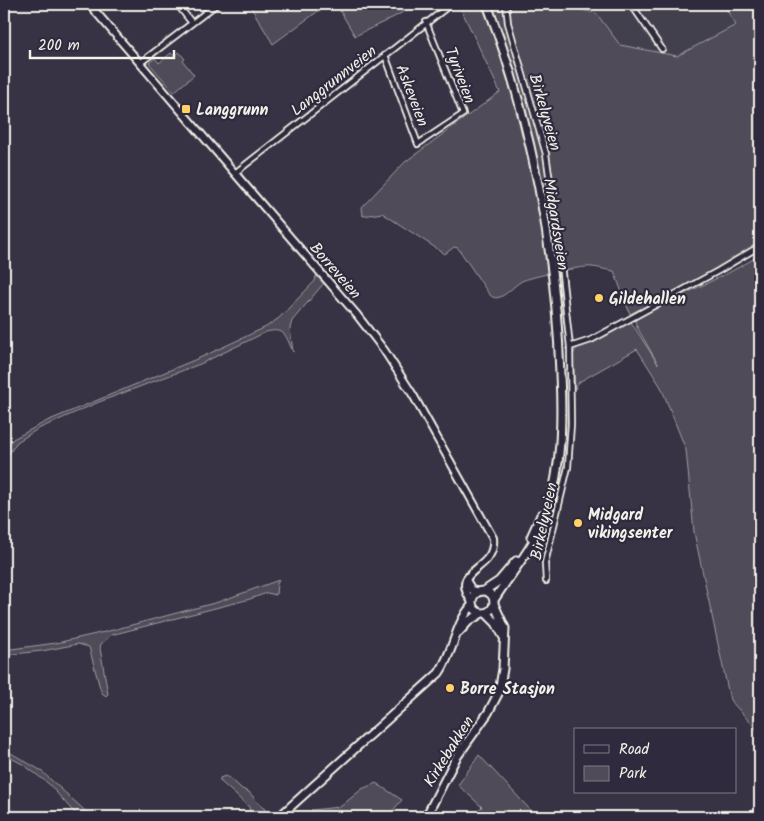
<svg xmlns="http://www.w3.org/2000/svg" width="764" height="821" font-family="Kalam,sans-serif">
<style>
.built{fill:#433f4e}
.green{fill:#504b59;stroke:#a29ea0}
.lines{fill:none;stroke-linecap:round;stroke-linejoin:round}
.minor-casing{stroke:#f4f1e8;stroke-width:8}
.secondary-casing{stroke:#f4f1e8;stroke-width:10}
.primary-casing{stroke:#f4f1e8;stroke-width:11}
.trunk-casing{stroke:#f4f1e8;stroke-width:11}
.minor{stroke:#2f2a3d;stroke-width:4.5}
.secondary{stroke:#2f2a3d;stroke-width:6}
.primary{stroke:#2f2a3d;stroke-width:7}
.trunk{stroke:#2f2a3d;stroke-width:7}
.poi-dot{fill:#ffd166;stroke:#2f2a3d;stroke-width:2}
.labels{text-anchor:middle;stroke-width:4.5;stroke-linejoin:round;paint-order:stroke}
.street-label{font-size:16px;fill:#f4f1e8;stroke:#2f2a3d}
.poi-label{font-size:16px;font-weight:bold;fill:#f4f1e8;stroke:#2f2a3d;text-anchor:start}
</style>
<rect width="100%" height="100%" fill="#373244"/>
<filter id="ink" filterUnits="userSpaceOnUse"><feTurbulence type="fractalNoise" baseFrequency=".02" numOctaves="2"/><feDisplacementMap in="SourceGraphic" scale="10" xChannelSelector="R" yChannelSelector="G"/><feConvolveMatrix kernelMatrix="1 2 1 2 8 2 1 2 1" color-interpolation-filters="sRGB"/></filter>
<g filter="url(#ink)">
<path class="built" d="M 568,4 L 723,4 L 736,25 L 677,57 L 620,45 L 596,13 L 571,8 Z"/>
<path class="green" d="M 249,4 L 298,4 L 300,6 L 303,4 L 318,4 L 321,9 L 273,44 Z
M 339,4 L 417,4 L 396,16 L 355,36 L 339,9 Z
M 463,4 L 568,4 L 571,8 L 596,13 L 620,45 L 677,56 L 736,25 L 723,4 L 760,4 L 760,245 L 711,273 L 630,314 L 614,271 C 605,270 595,266 587,267 C 577,267 530,277 522,281 C 512,286 499,306 489,294 L 458,248 L 454,247 L 445,254 L 382,213 L 363,216 L 362,207 L 405,162 L 500,92 L 461,9 Z
M 179,52 L 185,59 L 183,61 L 194,75 L 174,92 L 149,63 L 155,58 L 159,63 L 171,53 L 174,56 Z
M 760,254 L 760,733 L 730,700 L 694,532 L 686,450 L 661,387 L 637,349 L 579,382 L 575,389 L 573,355 L 577,347 L 631,322 L 658,364 L 637,327 L 635,321 L 639,316 L 730,272 L 750,261 Z
M 316,276 L 324,283 L 292,321 L 290,328 L 293,352 C 286,337 286,327 266,332 L 200,364 L 99,402 L 38,429 L 17,442 L 4,461 L 4,451 L 13,439 L 47,421 L 204,356 L 266,327 L 279,318 L 315,281 Z
M 279,580 L 277,584 L 276,595 L 267,593 L 250,599 L 111,635 L 101,644 L 100,648 L 108,694 L 106,696 L 102,693 L 100,688 L 89,647 L 78,644 L 42,651 L 4,655 L 4,650 L 56,643 L 109,631 L 218,602 Z
M 4,749 L 40,770 L 92,817 L 78,817 L 49,784 L 24,765 L 4,754 Z
M 479,755 L 537,817 L 471,817 L 482,807 L 458,785 Z
M 225,776 L 230,778 L 242,789 L 249,792 L 263,808 L 265,809 L 265,816 L 264,817 L 247,817 L 250,811 L 249,807 L 220,781 L 220,778 Z
M 376,783 L 402,800 L 387,817 L 319,817 L 311,810 L 340,807 L 362,789 Z"/>
<g class="lines">
<defs>
<path id="minor" d="M 177,4 L 192,23
M 506,4 L 508,23 L 546,154 L 558,237 L 570,347 L 571,424 L 568,467 L 545,563 L 546,581
M 631,4 L 662,49
M 385,55 L 418,144 L 463,114 L 426,22
M 140,63 L 217,4
M 235,173 L 451,4
M 570,347 L 591,340 L 718,271 L 760,246"/>
<path id="secondary" d="M 89,4 L 357,315 L 384,350 L 413,395 L 493,538 C 497,573 447,567 472,602
M 466,580 L 472,590 L 480,592"/>
<path id="primary" d="M 486,613 L 496,623 L 503,636
M 426,817 L 456,758 L 488,713 L 499,692 L 503,669 L 505,628 L 494,604"/>
<path id="trunk" d="M 487,4 C 531,119 556,251 560,374 C 562,419 562,466 548,509 C 537,544 513,570 494,600
M 531,537 L 541,515
M472 602a11 11 0 1 1 22 0a11 11 0 1 1-22 0Z
M 484,591 L 499,581 L 516,561
M 459,632 L 469,621 L 482,613
M 279,817 L 439,673 C 454,651 455,625 472,605"/>
</defs>
<use href="#minor" class="minor-casing"/>
<use href="#secondary" class="secondary-casing"/>
<use href="#primary" class="primary-casing"/>
<use href="#trunk" class="trunk-casing"/>
<use href="#minor" class="minor"/>
<use href="#secondary" class="secondary"/>
<use href="#primary" class="primary"/>
<use href="#trunk" class="trunk"/>
</g>
</g>
<g class="poi-dot">
<rect x="181" y="104" width="10" height="10" rx="2.5"/>
<circle cx="599" cy="298" r="5"/>
<circle cx="578" cy="523" r="5"/>
<circle cx="450" cy="688" r="5"/>
</g>
<g class="labels">
<g class="street-label">
<text transform="translate(461 75) rotate(69)" y="6">Tyriveien</text>
<text transform="translate(333 80) rotate(-38)" y="6">Langgrunnveien</text>
<text transform="translate(413 95) rotate(69)" y="6">Askeveien</text>
<text transform="translate(546 112) rotate(74)" y="6">Birkelyveien</text>
<text transform="translate(557 224) rotate(81)" y="6">Midgardsveien</text>
<text transform="translate(336 270) rotate(49)" y="6">Borreveien</text>
<text transform="translate(543 521) rotate(-78)" y="6">Birkelyveien</text>
<text transform="translate(448 751) rotate(-58)" y="6">Kirkebakken</text>
</g>
<g class="poi-label">
<text x="196" y="115">Langgrunn</text>
<text x="609" y="304">Gildehallen</text>
<text x="588" y="520">Midgard<tspan x="588" dy="18">vikingsenter</tspan></text>
<text x="460" y="694">Borre Stasjon</text>
</g>
</g>
<rect width="764" height="821" fill="none" stroke="#2f2a3d" stroke-width="20"/>
<rect x="10" y="10" width="744" height="801" fill="none" stroke="#f4f1e8" stroke-width="2" filter="url(#ink)"/>
<rect x="574" y="728" width="162" height="65" fill="#2f2a3d" stroke="#7e7a81"/>
<rect x="584" y="745" width="25" height="8" fill="#2f2a3d" stroke="#7e7a81"/>
<text x="619" y="754" font-size="15" fill="#f4f1e8">Road</text>
<rect x="584" y="766" width="25" height="15" fill="#504b59" stroke="#7e7a81"/>
<text x="619" y="778" font-size="15" fill="#f4f1e8">Park</text>
<path d="M30 50v8h144v-8" fill="none" stroke="#f4f1e8" stroke-width="2.5"/>
<text x="38" y="50" font-size="15" fill="#f4f1e8" stroke="#2f2a3d" stroke-width="4" paint-order="stroke">200 m</text>
</svg>
